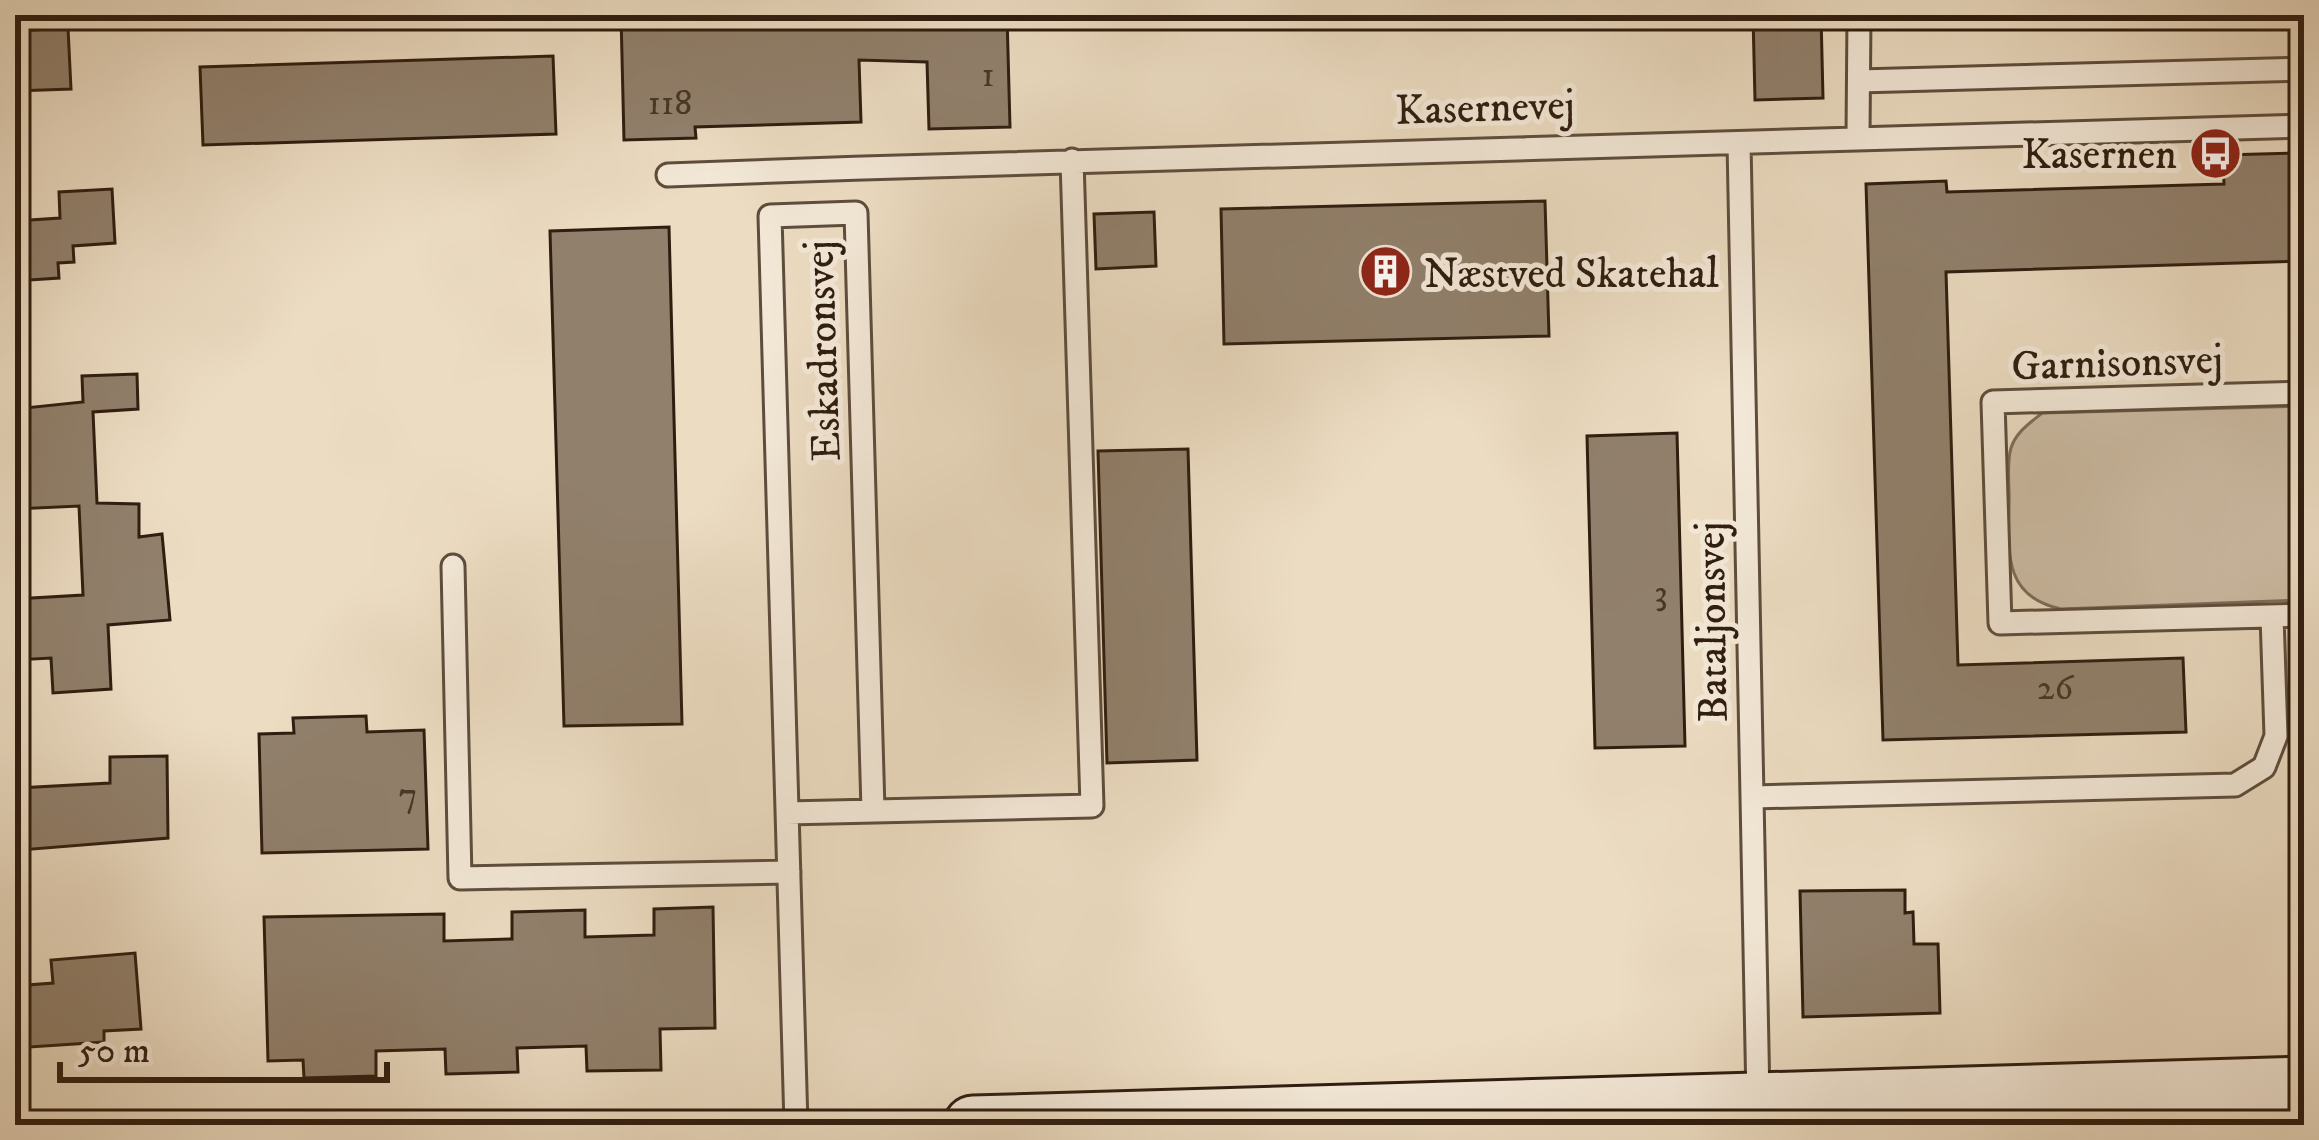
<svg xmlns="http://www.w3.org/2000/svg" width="2319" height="1140" font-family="'IM FELL DW Pica',serif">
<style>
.green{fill:#ccbca4;stroke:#7e6c5a;stroke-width:3}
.building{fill:#91806c;stroke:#2f1d0f;stroke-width:3}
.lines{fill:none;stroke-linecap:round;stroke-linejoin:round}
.lane-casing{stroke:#5e4d3c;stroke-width:27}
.secondary-casing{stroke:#2f1d0f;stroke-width:63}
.lane{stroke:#f3e8d7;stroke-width:21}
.secondary{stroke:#f3e8d7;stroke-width:57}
.labels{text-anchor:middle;stroke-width:10;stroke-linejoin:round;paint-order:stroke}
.number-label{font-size:36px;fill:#483626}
.street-label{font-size:42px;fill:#2f1d0f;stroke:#f3e8d7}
.poi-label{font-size:42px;fill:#2f1d0f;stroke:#f3e8d7;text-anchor:end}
</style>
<rect width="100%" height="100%" fill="#ecdcc2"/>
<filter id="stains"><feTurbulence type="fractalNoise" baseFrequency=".00167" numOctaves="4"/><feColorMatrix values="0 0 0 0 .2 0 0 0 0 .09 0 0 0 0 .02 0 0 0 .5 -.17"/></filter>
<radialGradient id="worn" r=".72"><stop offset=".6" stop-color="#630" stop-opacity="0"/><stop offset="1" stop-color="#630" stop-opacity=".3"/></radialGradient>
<path class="green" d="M 2304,406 L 2304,600 L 2061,609 C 2004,597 2008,554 2009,505 C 2010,488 2006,464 2011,448 C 2016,432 2030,423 2042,413 Z"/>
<path class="building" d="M 621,15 L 694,15 L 695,28 L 793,25 L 793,15 L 1007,15 L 1010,127 L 929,129 L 927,62 L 859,60 L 861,122 L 695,127 L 696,138 L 624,140 Z
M 1753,15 L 1821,15 L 1823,98 L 1755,100 Z
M 68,28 L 71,89 L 15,91 L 15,31 Z
M 553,56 L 556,134 L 203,145 L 200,67 Z
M 2295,153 L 2296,184 L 2304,183 L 2304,261 L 1946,272 L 1958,665 L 2183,658 L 2186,732 L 1883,740 L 1866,184 L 1946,181 L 1947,192 L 2224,184 L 2223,155 Z
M 112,189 L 115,243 L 73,246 L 74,262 L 58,263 L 59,278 L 15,281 L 15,221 L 60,218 L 59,192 Z
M 1545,201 L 1549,336 L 1224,344 L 1221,209 Z
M 1154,212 L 1156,266 L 1096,269 L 1094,214 Z
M 669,227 L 682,724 L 564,726 L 550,231 Z
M 137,374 L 138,409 L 93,412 L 97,503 L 139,504 L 139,537 L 162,534 L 170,620 L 108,625 L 111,689 L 53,693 L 51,658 L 15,660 L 15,599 L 83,595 L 79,506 L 15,509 L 15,409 L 83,402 L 82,376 Z
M 1677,433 L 1685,746 L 1595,748 L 1587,436 Z
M 1188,449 L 1197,760 L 1107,763 L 1098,451 Z
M 366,716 L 367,732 L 424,730 L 428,849 L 262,853 L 259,734 L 294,733 L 293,718 Z
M 167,756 L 168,838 L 21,850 L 18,788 L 110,783 L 110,757 Z
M 1905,890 L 1905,913 L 1913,912 L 1914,944 L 1938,944 L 1940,1013 L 1803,1017 L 1800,891 Z
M 713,907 L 715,1028 L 660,1029 L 661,1070 L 587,1071 L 586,1046 L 517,1048 L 518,1072 L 446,1074 L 445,1049 L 376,1051 L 376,1076 L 304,1078 L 303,1060 L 268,1061 L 264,917 L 444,914 L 444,941 L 512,939 L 512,912 L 585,910 L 585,937 L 654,935 L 654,909 Z
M 135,953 L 141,1029 L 104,1031 L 104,1042 L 15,1048 L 15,986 L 53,983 L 51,960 Z"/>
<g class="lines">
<defs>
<path id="lane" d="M 1859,81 L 2304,69
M 1858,136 L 1859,15
M 1739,143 L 1758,1099
M 668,175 C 1213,155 1758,138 2304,126
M 2304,393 L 1993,402 L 2000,623 L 2304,615
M 453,566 L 460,878 L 789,872
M 1753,797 L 2235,785 L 2264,767 L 2276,736 L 2272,616
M 787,813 L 1092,806 L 1072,160
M 796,1125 L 770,216 L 856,213 L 873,810"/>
<path id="secondary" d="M 973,1125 L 2304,1086"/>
</defs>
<use href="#lane" class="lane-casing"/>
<use href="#secondary" class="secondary-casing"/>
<use href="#lane" class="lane"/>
<use href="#secondary" class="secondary"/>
</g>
<defs>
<symbol id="bus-disc" viewBox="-11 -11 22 22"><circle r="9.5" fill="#8f2418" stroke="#f3e8d7"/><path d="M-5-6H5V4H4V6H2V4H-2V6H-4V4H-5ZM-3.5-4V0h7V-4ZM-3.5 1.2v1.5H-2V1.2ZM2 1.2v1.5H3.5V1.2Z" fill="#fff"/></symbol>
<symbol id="building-disc" viewBox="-11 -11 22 22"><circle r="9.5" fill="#8f2418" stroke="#f3e8d7"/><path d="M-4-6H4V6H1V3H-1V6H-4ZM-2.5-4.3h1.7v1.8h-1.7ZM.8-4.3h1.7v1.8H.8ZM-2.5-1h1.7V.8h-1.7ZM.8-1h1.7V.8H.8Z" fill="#fff"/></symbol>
</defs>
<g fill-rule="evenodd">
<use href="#bus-disc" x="2186" y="124" width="59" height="59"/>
<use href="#building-disc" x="1356" y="242" width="59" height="59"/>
</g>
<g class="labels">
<g class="number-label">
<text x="988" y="86">1</text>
<text x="670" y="114">118</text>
<text x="1661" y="604">3</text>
<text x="2055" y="699">26</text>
<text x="408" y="806">7</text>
</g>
<g class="street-label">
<text transform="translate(1485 106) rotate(-2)" y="15">Kasernevej</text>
<text transform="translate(821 351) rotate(-92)" y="15">Eskadronsvej</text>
<text transform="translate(2117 361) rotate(-2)" y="15">Garnisonsvej</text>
<text transform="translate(1710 622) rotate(-91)" y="15">Bataljonsvej</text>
</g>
<g class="poi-label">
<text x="2177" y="168">Kasernen</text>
<text x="1424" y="287" text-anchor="start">Næstved Skatehal</text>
</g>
</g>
<rect width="2319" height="1140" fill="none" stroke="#ecdcc2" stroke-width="60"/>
<rect x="18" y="18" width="2283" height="1104" fill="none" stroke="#2f1d0f" stroke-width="6"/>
<rect x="30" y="30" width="2259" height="1080" fill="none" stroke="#2f1d0f" stroke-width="3"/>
<path d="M60 1062v18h327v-18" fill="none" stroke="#2f1d0f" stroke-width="6"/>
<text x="78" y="1062" font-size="36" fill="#2f1d0f" stroke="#f3e8d7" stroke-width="9" paint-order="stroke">50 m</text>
<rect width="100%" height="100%" filter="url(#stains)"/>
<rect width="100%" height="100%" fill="url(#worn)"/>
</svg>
